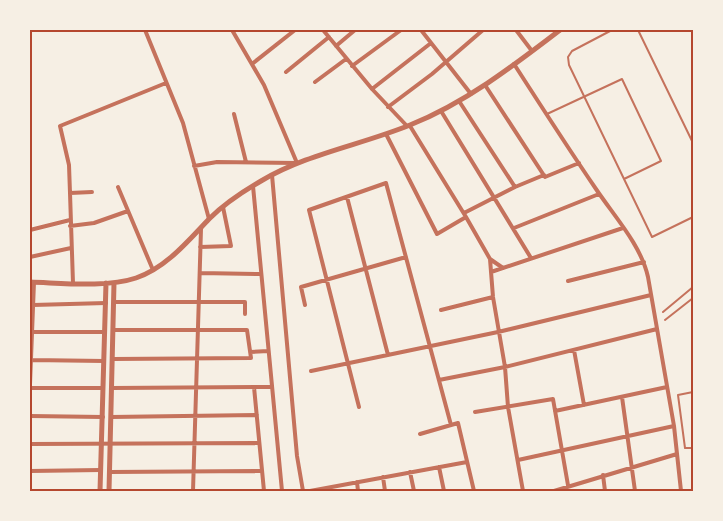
<svg xmlns="http://www.w3.org/2000/svg" width="723" height="521" font-family="Poppins,sans-serif">
<style>
.lines{fill:none;stroke-linecap:round;stroke-linejoin:round}
.service{stroke:#c5725c;stroke-width:2}
.minor{stroke:#c5725c;stroke-width:4}
.tertiary{stroke:#c5725c;stroke-width:5}
.neatline{fill:none;stroke:#b5482f;stroke-width:2}
</style>
<rect width="100%" height="100%" fill="#f6efe4"/>
<g class="lines">
<path class="service" d="M 612,30 L 572,51 L 568,57 L 569,65 L 652,237 L 693,217
M 638,30 L 693,143
M 547,114 L 622,79 L 661,161 L 624,179
M 663,312 L 693,287
M 665,320 L 693,298
M 693,392 L 678,395 L 685,448 L 693,448"/>
<path class="minor" d="M 145,30 L 183,123 L 209,219
M 323,30 L 372,89 L 407,126
M 421,30 L 471,94
M 516,30 L 532,51
M 336,46 L 355,30
M 252,64 L 295,30
M 514,64 C 541,106 568,148 596,189 C 614,216 641,245 648,277 L 674,426 L 681,491
M 352,66 L 401,30
M 286,72 L 329,37
M 315,82 L 346,59
M 485,85 L 545,177 L 579,163
M 372,89 L 431,43
M 459,101 L 515,187
M 388,107 L 432,74 L 483,30
M 441,111 L 531,258
M 234,114 L 246,162
M 410,126 L 466,217 L 490,259 L 503,268
M 386,134 L 437,234 L 466,217
M 194,166 L 217,162 L 297,163 L 264,85 L 232,30
M 272,175 L 297,456 L 303,491
M 253,186 L 282,491
M 118,187 L 153,270
M 70,193 L 69,165 L 60,126 L 166,83
M 347,197 L 388,355
M 464,213 L 515,187 L 544,175
M 70,226 L 94,223 L 128,211
M 514,228 L 599,194
M 30,230 L 70,220
M 200,247 L 231,246 L 223,207
M 30,257 L 71,248
M 490,259 L 493,297 L 505,367 L 508,407 L 523,491
M 491,272 L 623,228
M 200,273 L 261,274
M 568,281 L 644,262
M 73,283 L 70,193 L 92,192
M 114,302 L 245,302 L 245,314
M 33,305 L 106,303
M 305,305 L 301,287 L 406,257
M 441,310 L 493,297
M 32,332 L 105,332
M 574,350 L 584,405
M 250,352 L 268,351
M 113,359 L 251,358 L 247,330 L 113,330
M 31,360 L 104,361
M 311,371 L 498,332 L 651,295
M 439,380 L 505,367 L 657,329
M 30,384 L 34,282
M 254,387 L 264,491
M 30,388 L 103,388
M 112,388 L 272,387
M 622,397 L 635,491
M 359,407 L 309,210 L 386,183 L 451,425
M 555,411 L 667,387
M 475,412 L 553,399 L 569,491
M 30,416 L 103,417
M 111,417 L 257,415
M 420,434 L 458,423 L 474,491
M 30,444 L 259,443
M 518,460 L 674,426
M 439,467 L 444,491
M 30,471 L 101,470
M 110,472 L 262,471
M 410,472 L 414,491
M 603,475 L 605,491
M 383,477 L 385,491
M 357,482 L 358,491
M 193,491 L 201,229
M 310,491 L 467,462
M 554,491 L 677,454"/>
<path class="tertiary" d="M 30,282 C 62,283 106,288 136,278 C 166,268 188,241 209,219 C 224,204 242,192 261,181 C 306,154 361,145 410,125 C 465,103 513,66 560,30
M 100,491 L 106,283
M 109,491 L 114,283"/>
</g>
<rect width="723" height="521" fill="none" stroke="#f6efe4" stroke-width="62"/>
<rect x="31" y="31" width="661" height="459" class="neatline"/>
</svg>
